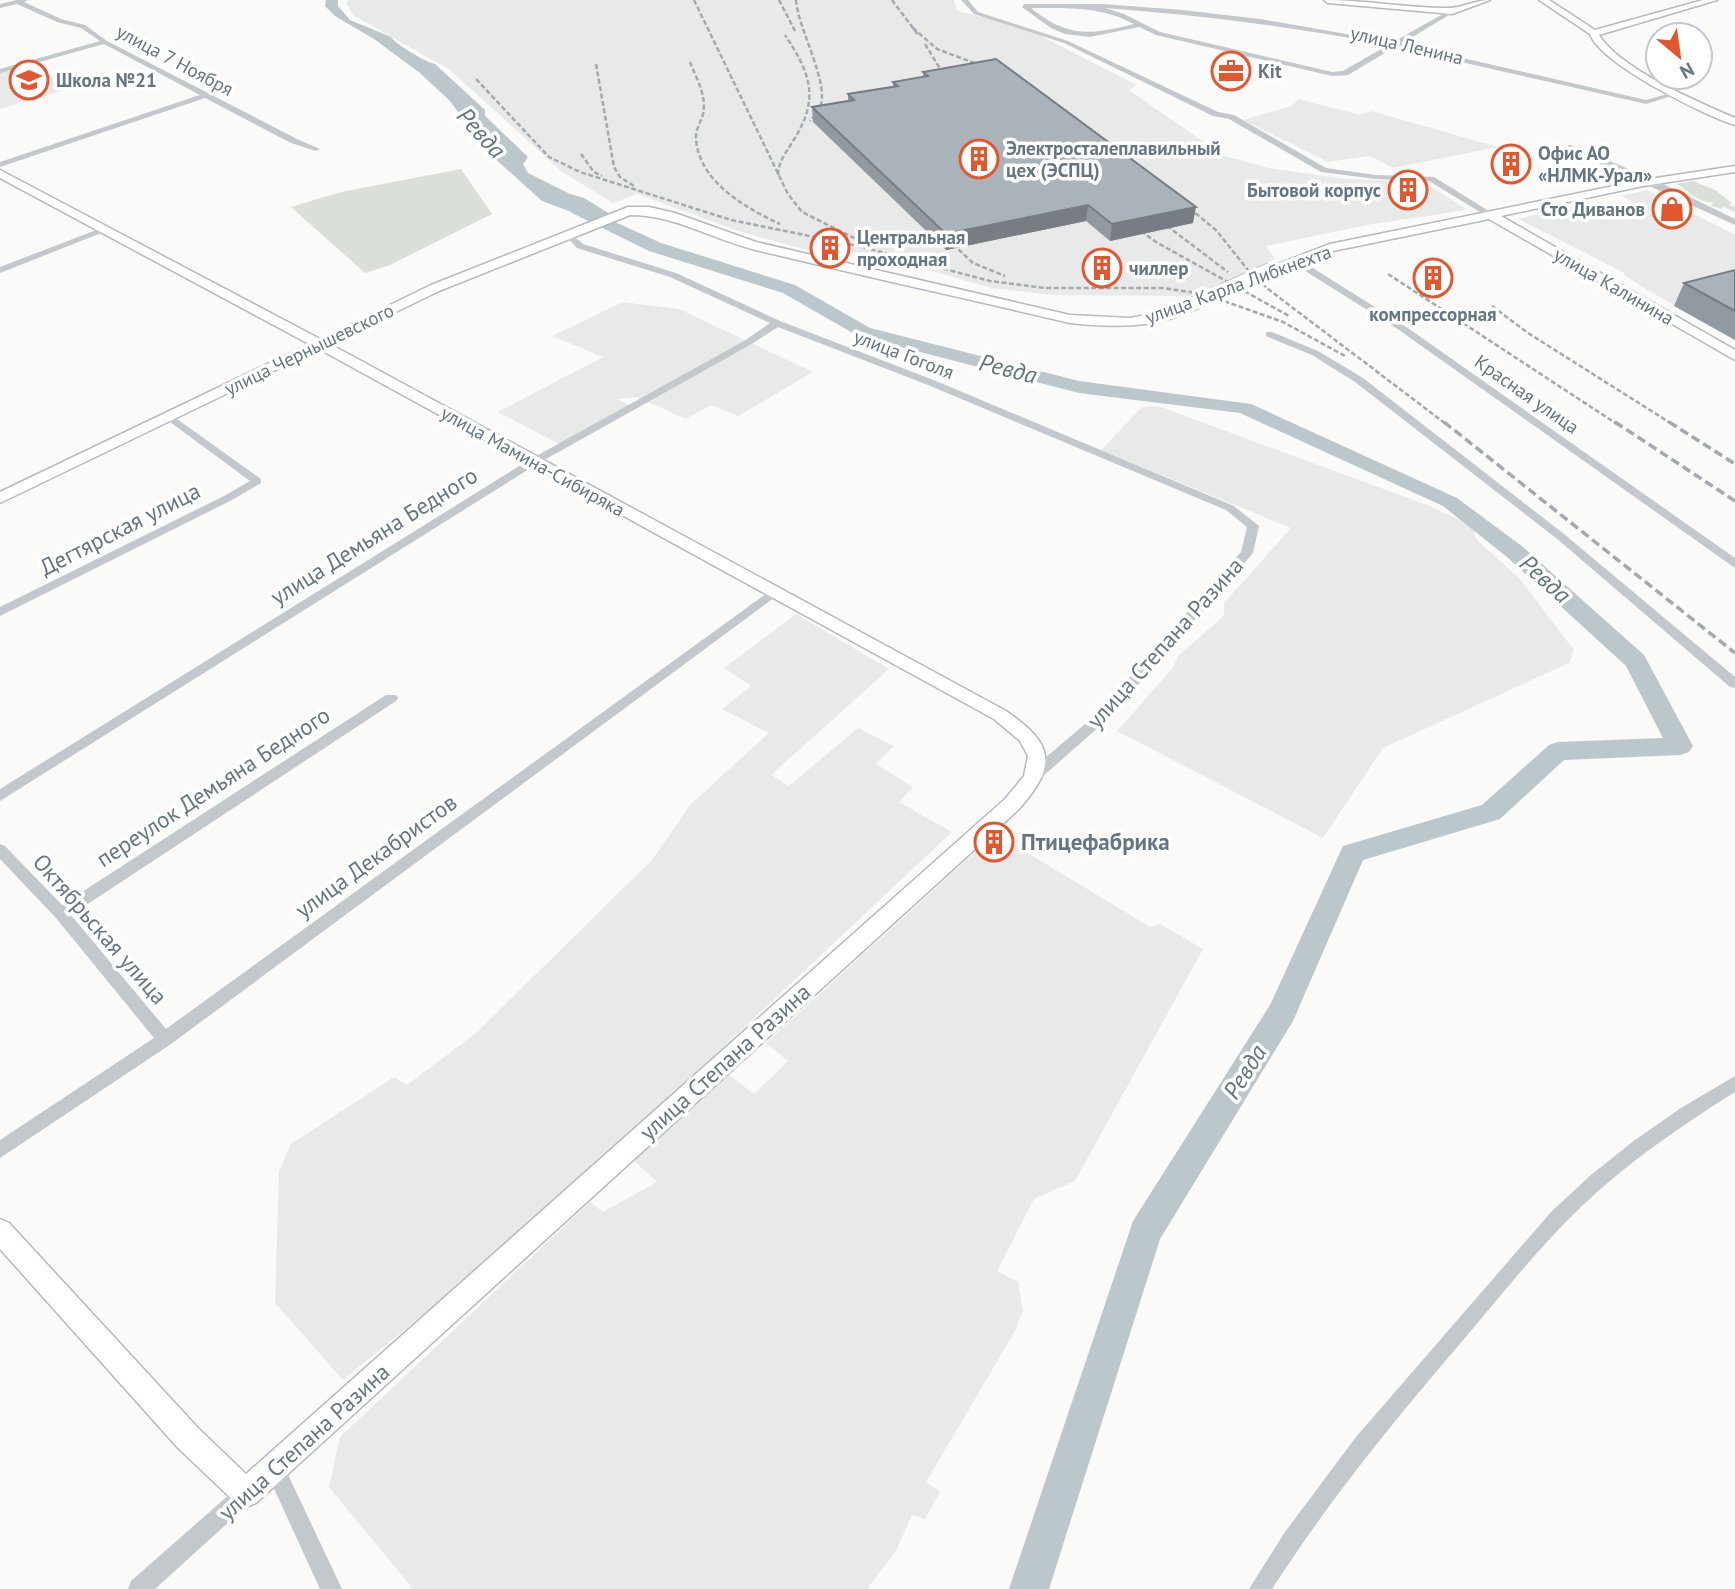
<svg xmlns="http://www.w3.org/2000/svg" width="1735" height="1589" font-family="'PT Sans',sans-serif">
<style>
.built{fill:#e8e9e9}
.green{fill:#dadfd7}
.water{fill:#bbc7cb}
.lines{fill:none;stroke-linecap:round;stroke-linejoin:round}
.river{fill:#bbc7cb;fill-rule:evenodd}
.secondary-casing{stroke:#b3babf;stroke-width:3}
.street{fill:#c3c8cc;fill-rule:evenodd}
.secondary{fill:#fff;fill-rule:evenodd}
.rail-far1{stroke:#a2aab0;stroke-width:2.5;stroke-dasharray:5 2.5;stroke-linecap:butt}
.rail{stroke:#a2aab0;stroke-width:3.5;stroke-dasharray:9 4.5;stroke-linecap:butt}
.secondary-bridge-casing{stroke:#b3babf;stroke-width:15;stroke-linecap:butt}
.secondary-bridge{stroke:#fff;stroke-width:13}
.wall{fill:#929a9f}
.shaded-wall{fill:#777d82}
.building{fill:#aab3b9;stroke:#777d82;stroke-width:2}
.labels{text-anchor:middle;stroke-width:7;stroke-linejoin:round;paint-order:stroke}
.far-street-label{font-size:19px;fill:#657683;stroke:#fff}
.far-poi-label{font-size:19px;font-weight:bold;fill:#657683;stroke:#fff;text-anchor:start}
.street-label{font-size:23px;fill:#657683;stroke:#fff}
.poi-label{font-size:23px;font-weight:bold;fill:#657683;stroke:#fff;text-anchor:start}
.water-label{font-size:24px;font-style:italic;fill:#60757c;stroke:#fff}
</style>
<rect width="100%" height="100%" fill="#fafaf8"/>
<path class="built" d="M 349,0 L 954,0 L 957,11 L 999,21 L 1039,35 L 1137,85 L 1129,90 L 1224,156 L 1269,168 L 1346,179 L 1424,182 L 1467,210 L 1367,225 L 1266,246 L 1275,259 L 1194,296 L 1055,295 L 991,288 L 880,256 L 853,252 L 843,260 L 741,232 L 637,194 L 613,203 L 561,171 L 450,70 L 353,15 L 346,2 Z
M 31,65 L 72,88 L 0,109 L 0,73 Z
M 1298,99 L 1360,115 L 1371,111 L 1498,147 L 1393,168 L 1370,156 L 1328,162 L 1243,120 L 1291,106 Z
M 1646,190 L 1735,235 L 1735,340 L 1639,285 L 1623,274 L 1625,273 L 1518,219 L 1570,206 L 1582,213 L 1626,205 L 1634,203 L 1622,196 Z
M 623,302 L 679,309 L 813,372 L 738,416 L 711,405 L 686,419 L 637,397 L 617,399 L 629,405 L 559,444 L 498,412 L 603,357 L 552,336 Z
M 1158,406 L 1427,505 L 1473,526 L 1476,539 L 1520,579 L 1574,650 L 1569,663 L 1383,748 L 1323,838 L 1117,731 L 1172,669 L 1179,655 L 1224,616 L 1224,603 L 1291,528 L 1101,450 L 1142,407 Z
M 796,614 L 889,669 L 771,775 L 789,786 L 858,728 L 894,746 L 876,764 L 913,787 L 899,802 L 952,832 L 540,1219 L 343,1380 L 275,1303 L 279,1171 L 291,1144 L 394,1077 L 407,1085 L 475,1034 L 652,860 L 691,804 L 769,733 L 722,709 L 751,686 L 724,668 Z
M 1005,839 L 1150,927 L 1160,924 L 1203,949 L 1075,1181 L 1034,1199 L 997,1271 L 1018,1282 L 1023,1311 L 1015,1331 L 926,1482 L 940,1492 L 925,1519 L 912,1515 L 896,1551 L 867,1589 L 413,1589 L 329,1487 L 340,1437 L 590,1202 L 603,1212 L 657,1182 L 631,1158 L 725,1072 L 754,1094 L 788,1061 L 766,1043 L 983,845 L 994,851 Z"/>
<path class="green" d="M 461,169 L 492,214 L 390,265 L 365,273 L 291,207 L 341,192 Z
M 1693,181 L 1715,190 L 1732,203 L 1729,205 L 1735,207 L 1735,212 L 1724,207 L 1722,209 L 1711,206 L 1714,202 C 1700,205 1688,190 1677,184 Z"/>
<path class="water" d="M 326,0 L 338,0 L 338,6 L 350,20 L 391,37 C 395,44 427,63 435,64 L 485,110 L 485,116 L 528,157 L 523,164 L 528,173 L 570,194 L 584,198 L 610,214 L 593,220 L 542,201 L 491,155 L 449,100 L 420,73 L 374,39 L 335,16 L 325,6 Z"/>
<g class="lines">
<path class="river" d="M 578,205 L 661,243 L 795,285 L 870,328 L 1079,381 L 1251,404 L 1457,498 L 1523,547 L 1644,655 L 1693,746 L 1689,752 L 1680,755 L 1564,760 L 1500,819 L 1363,860 L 1293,1021 L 1160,1239 L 1049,1589 L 1009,1589 L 1133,1221 L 1270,1005 L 1343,846 L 1482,805 L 1549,745 L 1558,742 L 1663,738 L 1626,666 L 1507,557 L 1443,506 L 1240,413 L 1079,393 L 858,336 L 783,293 L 649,251 L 572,213 L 570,210 L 572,207 Z"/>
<defs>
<path id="secondary" d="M 1324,0 C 1365,0 1407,8 1448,8 C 1462,8 1476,0 1490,0 L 1452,14 L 1328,3 Z
M 1539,0 L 1549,0 L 1595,30 L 1703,0 L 1717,0 L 1599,35 C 1620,69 1698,102 1735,118 L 1735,125 C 1705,116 1599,63 1590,34 Z
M 1735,166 L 1735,172 L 1643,186 L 1501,216 L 1735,350 L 1735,360 L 1489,219 L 1333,251 L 1271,273 L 1265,269 L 1330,244 L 1643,180 Z
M 0,170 L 320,339 L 431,285 L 628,207 L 649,207 L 675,213 L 756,242 L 1070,315 L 1130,318 L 1156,313 L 1188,302 L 1194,306 C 1168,330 1104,327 1070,323 C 964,298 858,275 752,249 C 710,238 674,215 630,215 L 439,291 L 330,344 L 1006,711 C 1054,744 1058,765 1019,809 L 256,1503 L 246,1507 L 236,1503 L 178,1448 L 0,1249 L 0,1219 L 9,1223 L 198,1428 L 246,1474 L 1005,799 L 1024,776 L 1028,756 L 1020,741 L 994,719 L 319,349 L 0,503 L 0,492 L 309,344 L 0,178 Z"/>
</defs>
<use href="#secondary" class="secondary-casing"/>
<path class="street" d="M 17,0 L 28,0 L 24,2 L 61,19 L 85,25 L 107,41 L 297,139 L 320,149 L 316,151 L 291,143 L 205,98 L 0,167 L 0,162 L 200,95 L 104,44 L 0,73 L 0,69 L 100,41 L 81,28 L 57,22 L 17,4 L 0,8 L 0,4 Z
M 961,0 L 968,0 L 978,12 L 1068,41 L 1218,112 L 1234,115 L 1326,168 L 1376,175 L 1434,177 L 1497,216 L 1490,218 L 1429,181 L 1376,179 L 1321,172 L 1229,119 L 1213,116 L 1064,43 L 974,14 Z
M 1024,4 L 1103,4 L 1182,10 L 1260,19 L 1393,42 L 1452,9 L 1454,12 L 1401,44 L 1646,100 L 1671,93 L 1675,95 L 1646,104 L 1395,47 L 1348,75 L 1332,76 L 1156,35 L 1139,27 L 1090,37 L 1065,34 L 1051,28 L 1022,7 ZM 1031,8 C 1067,8 1101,6 1134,24 C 1090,35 1068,38 1031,8 ZM 1105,8 C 1201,15 1294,27 1388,45 L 1343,71 L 1332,72 L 1160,32 L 1124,14 Z
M 1571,145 L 1655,180 L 1735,219 L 1735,225 L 1568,149 L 1568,145 Z
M 104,227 L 111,229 L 0,273 L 0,267 Z
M 568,231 L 583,244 L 676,273 L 780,321 L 936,381 L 1234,506 L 1259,526 L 1253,553 L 1108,719 L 1042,777 L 1032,777 L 1030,773 L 1032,769 L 1098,713 L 1241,552 L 1247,527 L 1226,510 L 928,385 L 778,327 L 750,345 L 537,464 L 0,801 L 0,789 L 529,460 L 744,341 L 770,323 L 670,277 L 577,248 L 564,234 Z
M 1291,258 L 1297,258 L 1405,326 L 1735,558 L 1735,568 L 1399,330 L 1291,262 Z
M 1266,332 L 1272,332 L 1318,351 L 1363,378 L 1564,534 L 1735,677 L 1735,688 L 1730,687 L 1556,538 L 1355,382 L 1312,355 L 1266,336 Z
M 170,414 L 261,479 L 261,483 L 232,500 L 0,616 L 0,607 L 224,496 L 250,481 L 166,419 L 166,415 Z
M 774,588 L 778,589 L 780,592 L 778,595 L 171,1044 L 0,1158 L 0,1140 L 154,1038 L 56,918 L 0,859 L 0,844 L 5,846 L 62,905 L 386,695 L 396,695 L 398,698 L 396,701 L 71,915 L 166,1029 Z
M 1735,1076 L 1735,1092 C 1681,1126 1628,1162 1582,1206 C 1538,1248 1499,1298 1459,1345 C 1392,1423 1328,1502 1272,1589 L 1249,1589 L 1285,1532 L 1356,1437 L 1551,1212 L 1592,1174 L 1635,1140 L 1681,1108 Z
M 275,1459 L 282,1462 L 342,1589 L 320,1589 L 265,1469 L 268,1462 Z
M 246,1483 L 253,1486 L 256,1493 L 253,1500 L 155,1589 L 128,1589 L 131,1581 L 239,1486 Z"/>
<use href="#secondary" class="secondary"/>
<path class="rail-far1" d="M 694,0 L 788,194 L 802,212 L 856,239
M 779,0 L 795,31
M 796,0 C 798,29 830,83 820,108 C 818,113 813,117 810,121
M 892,0 L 919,36
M 913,28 L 937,49 L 993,70
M 925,44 L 942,72 L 953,83
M 690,62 C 696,78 707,95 703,114 C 701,122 695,130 696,139 C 699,182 746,208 780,224
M 596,64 L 614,167 L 620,177 L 634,186
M 476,79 L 549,157 L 580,172 L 731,220 L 858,246 L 990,281 L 1045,288 L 1162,288 L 1204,294 L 1283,322 L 1345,356
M 581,154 L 594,172 L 602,176
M 778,175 C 779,160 786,153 793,141 C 820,99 811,74 785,35
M 1178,199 L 1216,230 L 1248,270 L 1268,289 L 1446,424
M 1155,217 L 1228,272
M 1129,222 L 1156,242 L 1289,316
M 942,234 L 973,263 L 1005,276
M 1388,274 L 1617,424
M 1492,306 L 1528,333 L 1672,424"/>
<path class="rail" d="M 1444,422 L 1735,653
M 1615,422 L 1735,501
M 1669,422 L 1735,464"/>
<defs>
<path id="secondary-bridge" d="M 1188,306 L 1271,269"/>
</defs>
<use href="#secondary-bridge" class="secondary-bridge-casing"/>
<use href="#secondary-bridge" class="secondary-bridge"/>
</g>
<path class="wall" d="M 923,72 L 1193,223 L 1110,241 L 1086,221 L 946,250 L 813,122 L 812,107 L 848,101 L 848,94 L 893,87 L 893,82 L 923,77 Z
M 1735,270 L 1735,340 L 1674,306 L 1684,283 Z
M 1008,831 L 1007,837 L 994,851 L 983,845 L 984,839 Z"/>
<path class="shaded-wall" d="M 1088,205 L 1086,221 L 946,250 L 946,234 Z
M 1196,207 L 1193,223 L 1110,241 L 1112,224 Z
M 1008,831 L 1007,837 L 994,851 L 994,845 Z"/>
<path class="building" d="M 996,59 L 1196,207 L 1112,224 L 1088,205 L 946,234 L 812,107 L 854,100 L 848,94 L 898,86 L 893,82 L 928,76 L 923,72 Z
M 1735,270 L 1735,311 L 1684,283 Z
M 999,825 L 1008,831 L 994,845 L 984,839 Z"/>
<defs>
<symbol id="office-ring" viewBox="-11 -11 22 22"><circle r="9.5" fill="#fff" stroke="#e4572e" stroke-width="1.5"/><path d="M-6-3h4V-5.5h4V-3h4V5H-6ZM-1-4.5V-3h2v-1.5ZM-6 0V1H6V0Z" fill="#e4572e"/></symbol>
<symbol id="school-ring" viewBox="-11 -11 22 22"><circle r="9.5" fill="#fff" stroke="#e4572e" stroke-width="1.5"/><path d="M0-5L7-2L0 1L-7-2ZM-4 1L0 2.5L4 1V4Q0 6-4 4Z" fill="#e4572e"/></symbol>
<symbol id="building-ring" viewBox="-11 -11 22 22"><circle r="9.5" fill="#fff" stroke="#e4572e" stroke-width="1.5"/><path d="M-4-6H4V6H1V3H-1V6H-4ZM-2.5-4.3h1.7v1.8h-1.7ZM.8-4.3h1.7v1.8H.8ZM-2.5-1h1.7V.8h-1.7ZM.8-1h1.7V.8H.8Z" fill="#e4572e"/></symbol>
<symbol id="shop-ring" viewBox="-11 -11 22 22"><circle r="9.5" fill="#fff" stroke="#e4572e" stroke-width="1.5"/><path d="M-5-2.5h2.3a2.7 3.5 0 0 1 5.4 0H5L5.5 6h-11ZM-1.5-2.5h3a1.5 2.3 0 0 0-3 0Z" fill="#e4572e"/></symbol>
</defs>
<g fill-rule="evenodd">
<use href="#office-ring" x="1209" y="49" width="44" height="44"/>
<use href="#school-ring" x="7" y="58" width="44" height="44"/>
<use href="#building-ring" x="957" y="137" width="44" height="44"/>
<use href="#building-ring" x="1489" y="142" width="44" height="44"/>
<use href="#building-ring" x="1386" y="168" width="44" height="44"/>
<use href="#shop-ring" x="1650" y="187" width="44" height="44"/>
<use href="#building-ring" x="808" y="226" width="44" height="44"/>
<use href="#building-ring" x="1080" y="246" width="44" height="44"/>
<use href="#building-ring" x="1411" y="256" width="44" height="44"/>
<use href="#building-ring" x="972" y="820" width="44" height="44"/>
</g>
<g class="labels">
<g class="far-street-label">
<text transform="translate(1407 45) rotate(13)" y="7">улица Ленина</text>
<text transform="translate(175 60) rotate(28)" y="7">улица 7 Ноября</text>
<text transform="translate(1238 284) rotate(-20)" y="7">улица Карла Либкнехта</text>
<text transform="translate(1614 286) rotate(30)" y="7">улица Калинина</text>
<text transform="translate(309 349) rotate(-26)" y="7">улица Чернышевского</text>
<text transform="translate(904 354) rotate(21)" y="7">улица Гоголя</text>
<text transform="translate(1527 394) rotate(35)" y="7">Красная улица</text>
<text transform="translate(533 461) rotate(29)" y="7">улица Мамина-Сибиряка</text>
</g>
<g class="far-poi-label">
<text x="1258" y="78">Kit</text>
<text x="56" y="87">Школа №21</text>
<text x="1006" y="155">Электросталеплавильный<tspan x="1006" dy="22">цех (ЭСПЦ)</tspan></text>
<text x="1538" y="160">Офис АО<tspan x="1538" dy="22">«НЛМК-Урал»</tspan></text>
<text x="1381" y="197" text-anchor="end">Бытовой корпус</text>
<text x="1645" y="216" text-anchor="end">Сто Диванов</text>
<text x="857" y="244">Центральная<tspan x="857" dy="22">проходная</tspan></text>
<text x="1129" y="275">чиллер</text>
<text x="1433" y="321" text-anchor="middle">компрессорная</text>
</g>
<g class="street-label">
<text transform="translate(120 529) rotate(-27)" y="8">Дегтярская улица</text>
<text transform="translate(374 536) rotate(-32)" y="8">улица Демьяна Бедного</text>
<text transform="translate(1165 643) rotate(-48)" y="8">улица Степана Разина</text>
<text transform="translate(213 787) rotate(-33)" y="8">переулок Демьяна Бедного</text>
<text transform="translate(376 856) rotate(-36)" y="8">улица Декабристов</text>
<text transform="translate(100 929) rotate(49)" y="8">Октябрьская улица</text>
<text transform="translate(725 1062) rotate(-42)" y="8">улица Степана Разина</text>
<text transform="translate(304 1442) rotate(-42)" y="8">улица Степана Разина</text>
</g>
<g class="poi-label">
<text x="1021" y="850">Птицефабрика</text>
</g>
<g class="water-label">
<text transform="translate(481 133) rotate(48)" y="8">Ревда</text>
<text transform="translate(1008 369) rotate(14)" y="8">Ревда</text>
<text transform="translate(1545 579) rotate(42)" y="8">Ревда</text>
<text transform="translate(1245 1072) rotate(-58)" y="8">Ревда</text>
</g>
</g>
<g transform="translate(1679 56) rotate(151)"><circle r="33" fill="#ffffff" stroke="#c1c8cd" stroke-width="2"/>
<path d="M0-5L12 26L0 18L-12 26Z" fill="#e4572e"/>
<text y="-10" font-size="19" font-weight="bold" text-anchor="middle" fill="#657683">N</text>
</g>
</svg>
